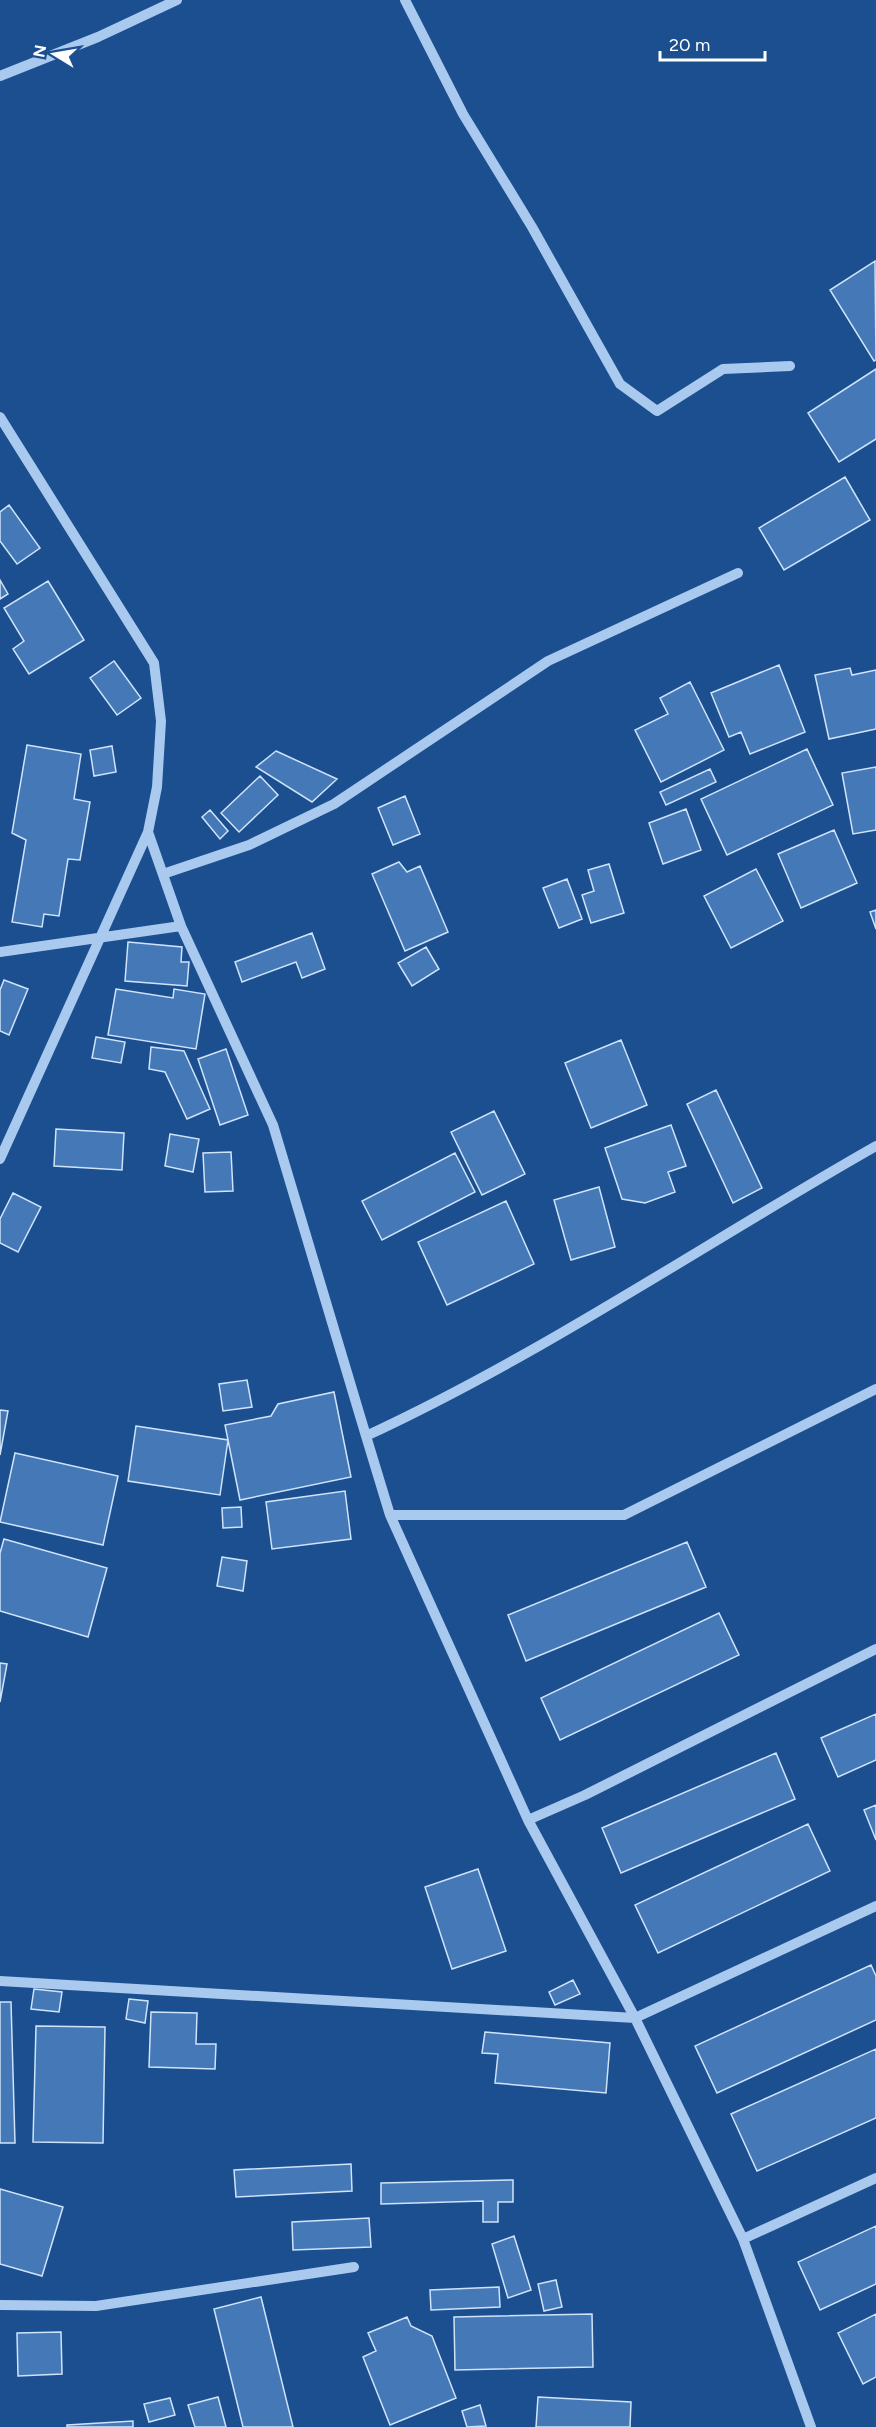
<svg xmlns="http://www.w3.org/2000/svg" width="876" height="2427" font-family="Figtree,sans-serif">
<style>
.building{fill:#4478b7;stroke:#cfe3fa;stroke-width:1.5}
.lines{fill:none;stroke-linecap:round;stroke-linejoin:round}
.minor{stroke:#a9c9ee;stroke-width:10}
</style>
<rect width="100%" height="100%" fill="#1b4f8f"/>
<path class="building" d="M 875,261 L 876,360 L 874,361 L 830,290 Z
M 876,369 L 876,439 L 839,462 L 808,413 Z
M 845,477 L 870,520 L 784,570 L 759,528 Z
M 9,505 L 40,548 L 17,564 L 0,541 L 0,512 Z
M 0,580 L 8,594 L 0,599 Z
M 48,581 L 84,640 L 29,674 L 13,649 L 24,641 L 4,608 Z
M 114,661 L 141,698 L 117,715 L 90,678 Z
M 779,665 L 805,732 L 750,754 L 741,732 L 729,737 L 711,693 Z
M 850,668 L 852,675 L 876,670 L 876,729 L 829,739 L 815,675 Z
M 690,682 L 724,750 L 661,782 L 635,730 L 668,714 L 660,698 Z
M 27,745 L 81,754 L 74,799 L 90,802 L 80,860 L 68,859 L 59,916 L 44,914 L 42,927 L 12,922 L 26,840 L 12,833 Z
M 112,746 L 116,772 L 94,776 L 90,750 Z
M 807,749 L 833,805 L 727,855 L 701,799 Z
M 276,751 L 337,779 L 312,802 L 256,767 Z
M 876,767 L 876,830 L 853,834 L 842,773 Z
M 710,769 L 716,782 L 666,805 L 660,792 Z
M 260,776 L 278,795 L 239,832 L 221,813 Z
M 405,796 L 420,834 L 393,845 L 378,808 Z
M 686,809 L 701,850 L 663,864 L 649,823 Z
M 210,810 L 228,831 L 220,839 L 202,817 Z
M 834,830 L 857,883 L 801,908 L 778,854 Z
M 399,862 L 407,872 L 420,866 L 448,932 L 405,951 L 372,874 Z
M 609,864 L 624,913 L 591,923 L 582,895 L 594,891 L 588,870 Z
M 756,869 L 783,921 L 731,948 L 704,896 Z
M 567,879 L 582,919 L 559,928 L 543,888 Z
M 876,910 L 876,929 L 870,912 Z
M 312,933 L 325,969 L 302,978 L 296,962 L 242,982 L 235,962 Z
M 128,942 L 182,947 L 181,962 L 189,962 L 187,986 L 125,981 Z
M 426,947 L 439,969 L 412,986 L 398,963 Z
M 4,980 L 28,989 L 9,1035 L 0,1031 L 0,990 Z
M 116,989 L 173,998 L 174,989 L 205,994 L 196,1049 L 108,1035 Z
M 96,1037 L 125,1042 L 121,1063 L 92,1058 Z
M 621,1040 L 647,1105 L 591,1128 L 565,1063 Z
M 151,1047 L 184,1051 L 210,1109 L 187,1119 L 165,1072 L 149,1069 Z
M 226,1049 L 248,1115 L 220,1125 L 198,1059 Z
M 716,1090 L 762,1188 L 733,1203 L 687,1104 Z
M 494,1111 L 525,1174 L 482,1195 L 451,1132 Z
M 671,1125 L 686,1166 L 668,1172 L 675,1192 L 645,1203 L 622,1199 L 605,1148 Z
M 56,1129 L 124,1133 L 122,1170 L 54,1166 Z
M 170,1134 L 199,1139 L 193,1172 L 165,1166 Z
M 231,1152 L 233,1191 L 205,1192 L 203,1153 Z
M 455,1153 L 475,1192 L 382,1240 L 362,1201 Z
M 599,1187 L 615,1247 L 571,1260 L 554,1200 Z
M 13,1193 L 41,1207 L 18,1252 L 0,1243 L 0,1219 Z
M 506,1201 L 534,1264 L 447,1305 L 418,1242 Z
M 247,1380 L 252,1407 L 223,1411 L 219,1384 Z
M 334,1392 L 351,1477 L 240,1500 L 225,1425 L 271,1416 L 278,1404 Z
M 0,1410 L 8,1411 L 0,1455 Z
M 136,1426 L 228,1440 L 220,1495 L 128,1481 Z
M 15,1453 L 118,1476 L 103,1545 L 0,1522 Z
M 345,1491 L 351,1539 L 272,1549 L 266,1502 Z
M 241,1507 L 242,1527 L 223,1528 L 222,1508 Z
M 4,1539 L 107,1568 L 88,1637 L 0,1611 L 0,1553 Z
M 687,1542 L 706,1587 L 526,1661 L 508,1615 Z
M 222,1557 L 247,1561 L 243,1591 L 217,1586 Z
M 719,1613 L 739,1655 L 560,1740 L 541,1698 Z
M 0,1663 L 7,1664 L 0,1702 Z
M 876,1714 L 876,1760 L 838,1777 L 821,1738 Z
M 776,1753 L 795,1799 L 621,1873 L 602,1828 Z
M 876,1805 L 876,1840 L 864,1810 Z
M 808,1824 L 830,1871 L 658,1953 L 635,1905 Z
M 478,1869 L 506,1951 L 452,1969 L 425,1887 Z
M 871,1965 L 876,1976 L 876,2020 L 717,2093 L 695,2046 Z
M 573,1980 L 580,1994 L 555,2005 L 549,1992 Z
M 34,1989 L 62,1992 L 59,2012 L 31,2009 Z
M 129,1999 L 148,2001 L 145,2023 L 126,2019 Z
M 0,2002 L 11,2002 L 15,2143 L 0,2143 Z
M 151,2012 L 197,2013 L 196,2044 L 216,2044 L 215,2069 L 149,2067 Z
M 36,2026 L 105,2027 L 103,2143 L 33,2142 Z
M 485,2032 L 610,2043 L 606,2093 L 495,2083 L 498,2054 L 482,2053 Z
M 876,2049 L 876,2118 L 757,2171 L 731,2114 Z
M 351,2164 L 352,2191 L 236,2197 L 234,2170 Z
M 513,2180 L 513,2202 L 498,2202 L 498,2222 L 483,2222 L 483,2201 L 381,2204 L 381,2183 Z
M 0,2189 L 63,2207 L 42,2276 L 0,2264 Z
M 369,2218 L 371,2247 L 293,2250 L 292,2222 Z
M 876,2226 L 876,2284 L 820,2310 L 798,2262 Z
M 514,2236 L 531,2290 L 508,2298 L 492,2244 Z
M 556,2280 L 562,2307 L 544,2311 L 538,2284 Z
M 499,2287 L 500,2307 L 431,2310 L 430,2290 Z
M 261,2297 L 293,2427 L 243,2427 L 214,2309 Z
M 592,2314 L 593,2367 L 455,2370 L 454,2317 Z
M 876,2314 L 876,2377 L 863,2384 L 838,2333 Z
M 407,2317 L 411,2326 L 432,2336 L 456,2398 L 390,2425 L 363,2357 L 376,2351 L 368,2333 Z
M 61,2332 L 62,2374 L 18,2376 L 17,2333 Z
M 218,2397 L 226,2427 L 195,2427 L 188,2405 Z
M 538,2397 L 631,2402 L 630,2427 L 536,2427 Z
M 170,2398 L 175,2415 L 149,2422 L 144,2404 Z
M 480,2405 L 486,2426 L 467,2427 L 462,2411 Z
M 133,2421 L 133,2427 L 67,2427 L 67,2425 Z"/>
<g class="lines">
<path class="minor" d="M 405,0 L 463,114 L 532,227 L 620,384 L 657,411 L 723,369 L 790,366
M 0,76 L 98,37 L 177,0
M 0,417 L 154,663 L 161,721 L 157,787 L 148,832 L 0,1159
M 148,832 L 181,926 L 273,1125 L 366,1436 C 543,1354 707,1242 876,1146
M 163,874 L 249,845 L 334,804 L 548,661 L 738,573
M 0,952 L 181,926
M 366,1436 L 390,1515 L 528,1820 L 635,2018 L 743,2239 L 811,2427
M 390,1515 L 624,1515 L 876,1389
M 528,1820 L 585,1795 L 876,1649
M 0,1981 L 635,2018 L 876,1906
M 743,2239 L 876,2178
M 0,2305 L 96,2306 L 354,2267"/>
</g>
<g transform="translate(54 54) rotate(281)" stroke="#1b4f8f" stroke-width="4.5" paint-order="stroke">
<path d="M0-4.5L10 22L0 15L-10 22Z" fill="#ffffff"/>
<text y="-9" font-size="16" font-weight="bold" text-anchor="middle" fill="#ffffff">N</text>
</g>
<path d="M660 51v9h105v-9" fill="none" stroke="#ffffff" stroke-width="3"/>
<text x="669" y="51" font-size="18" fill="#ffffff" stroke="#1b4f8f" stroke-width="4.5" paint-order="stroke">20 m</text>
</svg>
